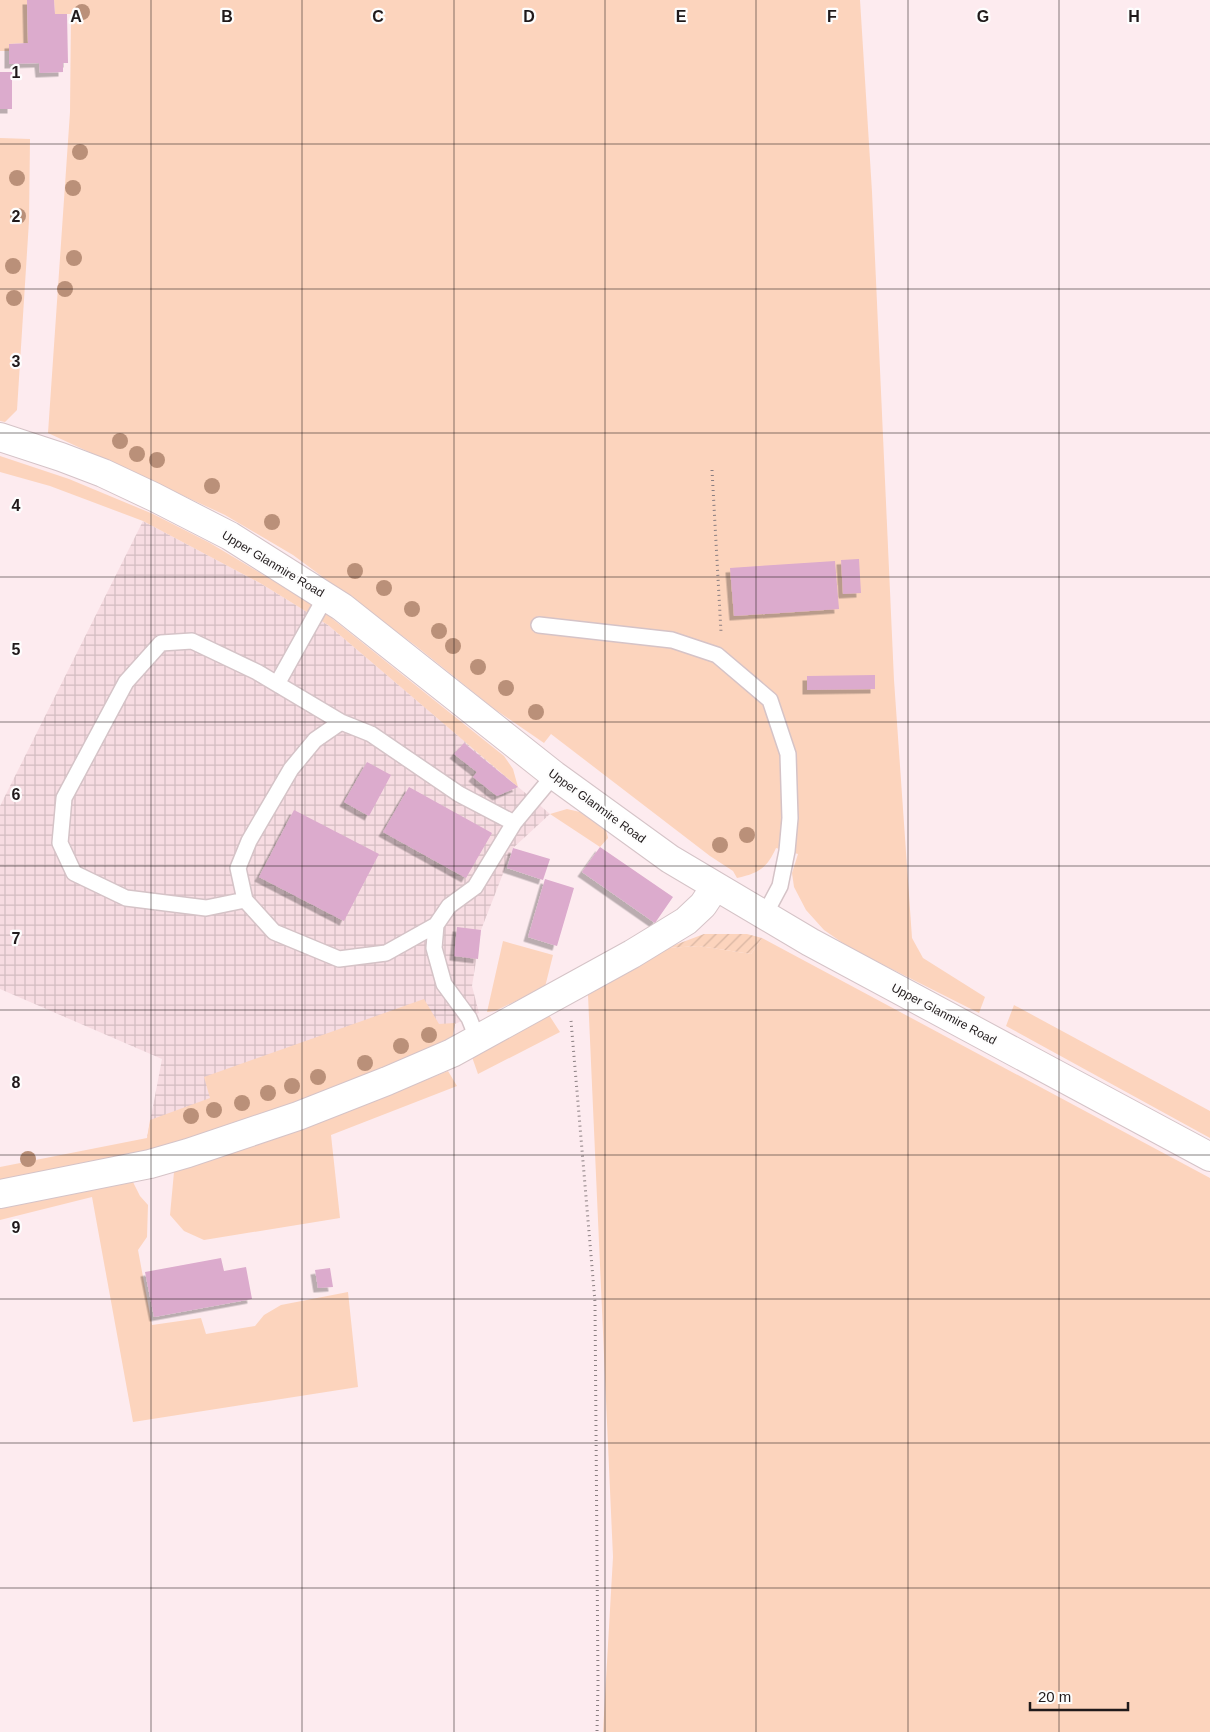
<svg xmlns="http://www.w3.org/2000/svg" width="1210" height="1732" font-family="Arial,sans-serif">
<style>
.industrial{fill:url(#industrial-grid)}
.grass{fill:#fcd4bd}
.garden{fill:url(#garden-furrows)}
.building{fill:#dcabcd;filter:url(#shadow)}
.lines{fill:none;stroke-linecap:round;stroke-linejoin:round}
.service-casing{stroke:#d5c3c7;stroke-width:18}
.minor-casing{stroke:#d5c3c7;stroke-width:30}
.secondary-casing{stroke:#d5c3c7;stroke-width:30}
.path{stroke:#8a7e81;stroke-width:3;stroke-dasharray:1 4;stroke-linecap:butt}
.service{stroke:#fff;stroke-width:15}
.minor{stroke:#fff;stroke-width:28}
.secondary{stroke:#fff;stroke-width:28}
.tree{fill:#ba9079}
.grid{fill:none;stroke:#201a1b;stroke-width:1;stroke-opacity:0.55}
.labels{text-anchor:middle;stroke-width:4.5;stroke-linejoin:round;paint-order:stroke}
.street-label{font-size:12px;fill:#201a1b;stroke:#fdfdfd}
.grid-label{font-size:16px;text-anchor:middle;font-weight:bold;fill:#201a1b;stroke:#fdfdfd;stroke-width:4.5;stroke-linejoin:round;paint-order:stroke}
</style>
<defs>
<pattern id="industrial-grid" width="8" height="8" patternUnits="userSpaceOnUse" patternTransform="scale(1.25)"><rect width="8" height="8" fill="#f7dce2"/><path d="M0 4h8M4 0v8" fill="none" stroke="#d3bcc1"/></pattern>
<pattern id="garden-furrows" width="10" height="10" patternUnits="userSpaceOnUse" patternTransform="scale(1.25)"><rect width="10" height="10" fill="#fcd4bd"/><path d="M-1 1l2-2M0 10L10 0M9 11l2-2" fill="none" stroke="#d8b5a2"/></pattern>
<filter id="shadow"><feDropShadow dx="-4.5" dy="4.5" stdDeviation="0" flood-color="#0004"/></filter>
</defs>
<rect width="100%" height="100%" fill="#fdebef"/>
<path class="industrial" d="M 143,521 L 260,583 L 328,625 L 550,814 L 513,848 L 481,930 L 472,986 L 479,1013 L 455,1024 L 452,1040 L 147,1138 L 162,1059 L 0,989 L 0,806 Z"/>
<path class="grass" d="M 0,0 L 27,0 L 28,43 L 9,44 L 9,51 L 0,51 Z
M 54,0 L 860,0 L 872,192 L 894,680 L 912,938 L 923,958 L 985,997 L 979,1013 L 850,948 L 824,930 L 806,910 L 794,887 L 792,873 L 798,854 L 776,848 C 767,868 759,873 737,878 L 733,871 L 710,856 L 551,734 L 544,743 L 493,708 L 416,646 L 293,555 L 225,515 L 48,433 L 70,112 L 71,14 L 55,14 Z
M 0,138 L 30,139 L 29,221 L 17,410 L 5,422 L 0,421 Z
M 0,456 L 69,479 L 153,514 L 210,543 L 319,608 L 504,756 L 513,769 L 518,787 L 328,625 L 260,583 L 143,521 L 50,486 L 0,472 Z
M 567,809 L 580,812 L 606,830 L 608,838 L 600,847 L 550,814 Z
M 762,938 L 1210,1178 L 1210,1732 L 603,1732 L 613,1557 L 588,995 L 667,948 L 699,946 L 751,954 Z
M 503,941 L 553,955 L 545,987 L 495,1011 L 487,1012 Z
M 424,999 L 439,1024 L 455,1023 L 452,1040 L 291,1108 L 148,1152 L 0,1184 L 0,1167 L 147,1138 L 150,1120 L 210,1098 L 204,1077 Z
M 1014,1005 L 1210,1111 L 1210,1138 L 1006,1026 Z
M 549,1015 L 560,1032 L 478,1074 L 472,1057 Z
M 448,1071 L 457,1086 L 331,1135 L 340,1218 L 204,1240 L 184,1231 L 170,1215 L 174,1172 L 329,1119 Z
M 114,1179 L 133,1182 L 140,1196 L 148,1205 L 147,1237 L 138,1250 L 152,1325 L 201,1318 L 206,1334 L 255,1326 L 264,1315 L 281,1305 L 348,1292 L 358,1387 L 133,1422 L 92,1197 L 0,1220 L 0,1204 Z"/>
<path class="garden" d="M 704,934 L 747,934 L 762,938 L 751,954 L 699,946 L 667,948 Z"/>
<path class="building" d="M 27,0 L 54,0 L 55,14 L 67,14 L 68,63 L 63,63 L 63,72 L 40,73 L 39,63 L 9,64 L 9,44 L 28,43 Z
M 0,72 L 12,72 L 12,109 L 0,109 Z
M 859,559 L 861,593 L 843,594 L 841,560 Z
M 835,561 L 839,609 L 734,616 L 730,568 Z
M 875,675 L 875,689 L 807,690 L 807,676 Z
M 464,743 L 486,761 L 518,787 L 497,796 L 473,777 L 477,772 L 454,754 Z
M 367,762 L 391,775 L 369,816 L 344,802 Z
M 409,787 L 492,833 L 466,878 L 383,832 Z
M 294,810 L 379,854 L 344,921 L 259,877 Z
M 600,847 L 673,897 L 655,923 L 582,872 Z
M 513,848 L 550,859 L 543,880 L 507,868 Z
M 545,879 L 574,888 L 557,946 L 528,937 Z
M 457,927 L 481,930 L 478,959 L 454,956 Z
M 221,1258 L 224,1271 L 246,1267 L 252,1299 L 154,1317 L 145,1272 Z
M 330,1268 L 333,1287 L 318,1288 L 315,1270 Z"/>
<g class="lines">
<defs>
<path id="service" d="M 539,625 L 672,640 L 717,655 L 770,700 L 788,754 L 790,818 L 787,851 L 780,886 L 764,916
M 277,684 L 326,596
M 514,823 L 459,794 L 371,734 L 341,722 L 315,740 L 291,769 L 249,841 L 238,868 L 245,900 L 274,932 L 339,959 L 386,953 L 436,925 L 449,906 L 475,887 L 514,823 L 554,775
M 245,900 L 206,908 L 126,898 L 74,873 L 60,843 L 64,798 L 126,682 L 161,643 L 192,641 L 257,672 L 341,722
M 436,925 L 434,948 L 444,984 L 469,1018 L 477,1038"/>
<path id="minor" d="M 0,1194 L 150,1164 L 188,1153 L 298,1116 L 387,1081 L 452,1053 L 632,954 L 686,921 L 703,905 L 715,887"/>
<path id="secondary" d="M 0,437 L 61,457 L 103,473 L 154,497 L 230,536 L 342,607 L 554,775 L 670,859 L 810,942 L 1210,1157"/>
</defs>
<use href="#service" class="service-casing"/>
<use href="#minor" class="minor-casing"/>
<use href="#secondary" class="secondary-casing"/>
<path class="path" d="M 712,470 L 721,632
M 571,1021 L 595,1302 L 598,1684 L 597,1732"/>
<use href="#service" class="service"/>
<use href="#minor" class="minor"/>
<use href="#secondary" class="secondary"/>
</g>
<g class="tree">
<circle cx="82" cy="12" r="8"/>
<circle cx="80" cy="152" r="8"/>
<circle cx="17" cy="178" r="8"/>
<circle cx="73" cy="188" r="8"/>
<circle cx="18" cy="216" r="8"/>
<circle cx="74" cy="258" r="8"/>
<circle cx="13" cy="266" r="8"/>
<circle cx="65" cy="289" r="8"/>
<circle cx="14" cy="298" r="8"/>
<circle cx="120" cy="441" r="8"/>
<circle cx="137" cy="454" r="8"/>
<circle cx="157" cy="460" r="8"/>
<circle cx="212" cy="486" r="8"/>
<circle cx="272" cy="522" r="8"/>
<circle cx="355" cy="571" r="8"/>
<circle cx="384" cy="588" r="8"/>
<circle cx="412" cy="609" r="8"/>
<circle cx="439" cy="631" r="8"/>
<circle cx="453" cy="646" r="8"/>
<circle cx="478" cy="667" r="8"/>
<circle cx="506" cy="688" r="8"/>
<circle cx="536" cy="712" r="8"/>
<circle cx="747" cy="835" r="8"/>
<circle cx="720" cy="845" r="8"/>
<circle cx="429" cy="1035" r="8"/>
<circle cx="401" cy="1046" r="8"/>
<circle cx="365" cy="1063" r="8"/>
<circle cx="318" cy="1077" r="8"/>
<circle cx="292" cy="1086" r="8"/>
<circle cx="268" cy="1093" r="8"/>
<circle cx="242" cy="1103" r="8"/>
<circle cx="214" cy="1110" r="8"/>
<circle cx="191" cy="1116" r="8"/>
<circle cx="28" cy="1159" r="8"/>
</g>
<path class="grid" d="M 151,0 L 151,1732M 302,0 L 302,1732M 454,0 L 454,1732M 605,0 L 605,1732M 756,0 L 756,1732M 908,0 L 908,1732M 1059,0 L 1059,1732M 0,144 L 1210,144M 0,289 L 1210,289M 0,433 L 1210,433M 0,577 L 1210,577M 0,722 L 1210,722M 0,866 L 1210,866M 0,1010 L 1210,1010M 0,1155 L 1210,1155M 0,1299 L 1210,1299M 0,1443 L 1210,1443M 0,1588 L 1210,1588"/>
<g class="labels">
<g class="street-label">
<text transform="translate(273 564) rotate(31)" y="4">Upper Glanmire Road</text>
<text transform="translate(597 806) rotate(36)" y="4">Upper Glanmire Road</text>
<text transform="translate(944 1014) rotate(28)" y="4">Upper Glanmire Road</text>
</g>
</g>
<g class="grid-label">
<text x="76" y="22">A</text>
<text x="227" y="22">B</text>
<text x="378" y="22">C</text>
<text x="529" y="22">D</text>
<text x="681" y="22">E</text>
<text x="832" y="22">F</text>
<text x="983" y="22">G</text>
<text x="1134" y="22">H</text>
<text x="16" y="78">1</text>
<text x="16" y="222">2</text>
<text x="16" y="367">3</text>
<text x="16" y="511">4</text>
<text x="16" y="655">5</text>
<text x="16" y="800">6</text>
<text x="16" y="944">7</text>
<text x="16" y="1088">8</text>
<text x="16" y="1233">9</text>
</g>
<path d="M1030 1702v8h98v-8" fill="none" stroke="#201a1b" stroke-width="2.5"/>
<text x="1038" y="1702" font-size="15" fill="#201a1b" stroke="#fdfdfd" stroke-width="4" paint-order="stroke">20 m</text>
</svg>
